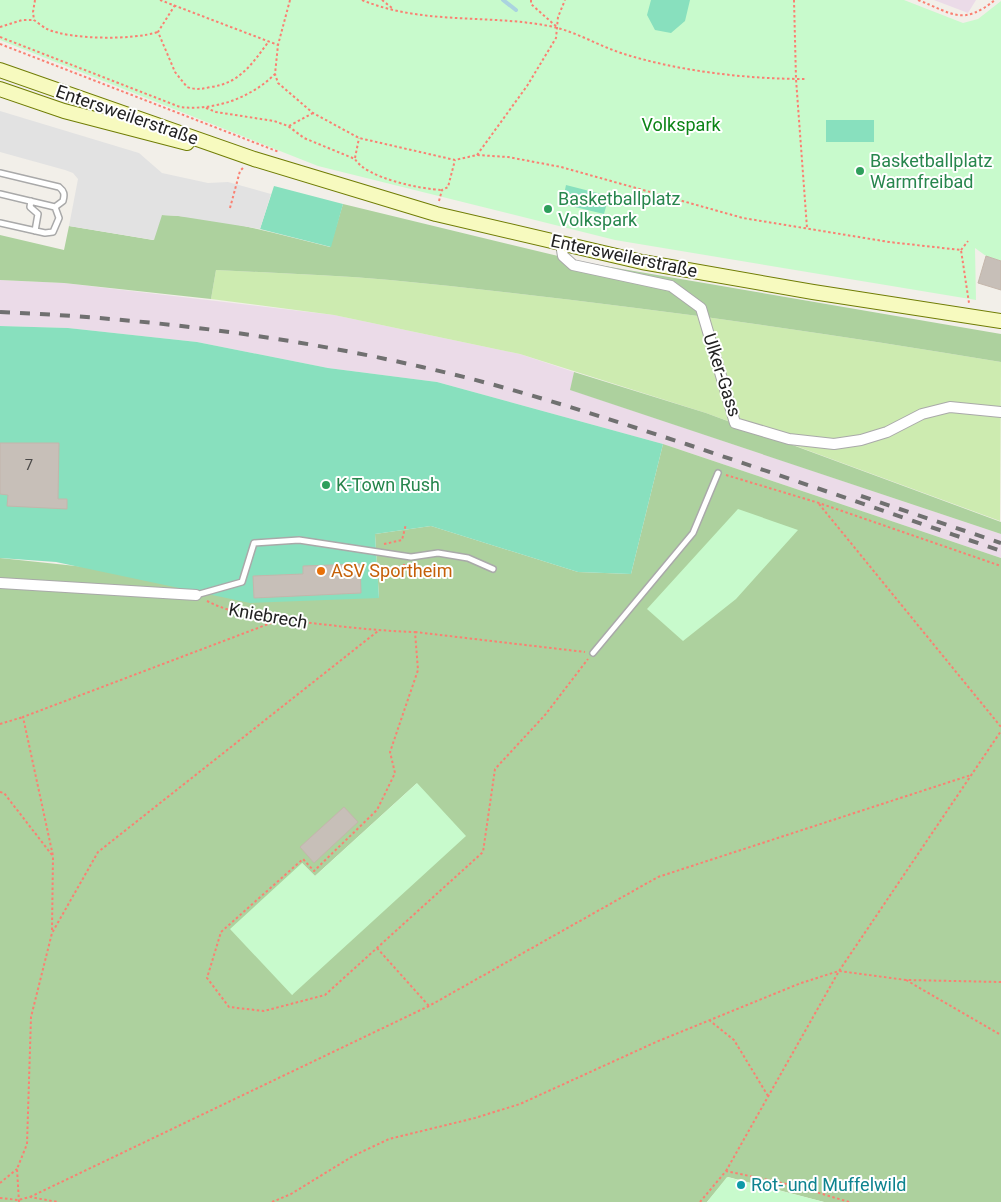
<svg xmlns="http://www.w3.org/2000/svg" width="1001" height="1202" font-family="Roboto,sans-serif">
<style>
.industrial{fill:#ebdbe8}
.grass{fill:#cdebb0}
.forest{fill:#add19e;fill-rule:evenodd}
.park{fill:#c8facc}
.pitch{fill:#88e0be}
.parking{fill:#e2e2e2}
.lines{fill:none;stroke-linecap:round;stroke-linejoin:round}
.stream{stroke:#aad3df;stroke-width:4}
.building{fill:#c7bfb8;stroke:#c4b6ab}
.lane-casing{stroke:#a9a9a9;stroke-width:8}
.street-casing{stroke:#a9a9a9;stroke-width:12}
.secondary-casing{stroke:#707d05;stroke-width:16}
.path{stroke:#fa8072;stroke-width:2;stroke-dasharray:2.5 2.5;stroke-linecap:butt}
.lane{stroke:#fff;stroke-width:5}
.street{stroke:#fff;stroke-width:10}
.secondary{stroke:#f7fabf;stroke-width:14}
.rail{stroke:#707070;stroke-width:4;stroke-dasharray:10 10;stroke-linecap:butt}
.leisure-dot{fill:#2e9e5b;stroke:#fff;stroke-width:2}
.food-dot{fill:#e8710a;stroke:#fff;stroke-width:2}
.culture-dot{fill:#0f9aa8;stroke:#fff;stroke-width:2}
.labels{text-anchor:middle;stroke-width:4;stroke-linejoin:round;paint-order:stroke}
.number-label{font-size:15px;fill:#4b4948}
.street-label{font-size:18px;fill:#222;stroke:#fff}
.park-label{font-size:18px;fill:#0c8416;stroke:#fff}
.leisure-label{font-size:18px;fill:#27864d;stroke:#fff;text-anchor:start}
.food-label{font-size:18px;fill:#c56008;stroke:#fff;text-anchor:start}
.culture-label{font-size:18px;fill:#0d838f;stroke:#fff;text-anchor:start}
</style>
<rect width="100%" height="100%" fill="#f2efe9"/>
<path class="industrial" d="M 934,0 L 976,0 L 968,13 Z
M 0,280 L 64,283 L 334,315 L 520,354 L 574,372 L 571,390 L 1001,534 L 1001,558 L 663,444 L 437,382 L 328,368 L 197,342 L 68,328 L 0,326 Z"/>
<path class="grass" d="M 216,270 C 274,273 332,275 390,280 C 595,300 798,328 1001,362 L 1000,521 L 706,413 L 520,354 L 334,315 L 211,299 Z"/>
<path class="forest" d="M 343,204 L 587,263 L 1001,334 L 1001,362 C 798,328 595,300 390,280 C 333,275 274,273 216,270 L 211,299 L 64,283 L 0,280 L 0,235 L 64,250 L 69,226 L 153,240 L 161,215 C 218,217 275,233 330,247 Z
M 574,372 L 706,413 L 1001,522 L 1001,534 L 570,390 Z
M 663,444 L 1001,558 L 1001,1202 L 824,1202 L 728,1177 L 707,1202 L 0,1202 L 0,558 L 379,598 L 375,534 L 431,526 L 578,572 L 631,574 ZM 417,783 L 292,995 L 302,863 L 315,876 Z"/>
<path class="park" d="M 0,0 L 904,0 L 963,23 L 978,19 L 1001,1 L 1001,261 L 986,256 L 975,248 L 976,300 L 615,240 L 318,166 L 0,40 Z
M 738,509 L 798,530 L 736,599 L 683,641 L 647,609 Z
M 417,783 L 466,836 L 292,995 L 230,929 L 302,863 L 315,876 Z
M 727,1177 L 824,1202 L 707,1202 Z"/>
<path class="pitch" d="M 651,0 L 690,0 L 685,21 L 671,33 L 655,30 L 647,15 Z
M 826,120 L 874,120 L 874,142 L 826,142 Z
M 566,185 L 609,196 L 604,214 L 562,204 Z
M 274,186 L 343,204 L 331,247 L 260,229 Z
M 0,326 L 68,328 L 197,342 L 328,368 L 437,382 L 663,444 L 631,574 L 578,572 L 431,526 L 375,534 L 379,598 L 250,603 L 56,562 L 0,558 Z"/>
<path class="parking" d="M 0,111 L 139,153 L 162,173 L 208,183 L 228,182 L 271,194 L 260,229 L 178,216 L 162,215 L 154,240 L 69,226 L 78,179 L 73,173 L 65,170 L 0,152 Z"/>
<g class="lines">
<path class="stream" d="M 503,0 L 516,10"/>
</g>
<path class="building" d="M 986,256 L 1001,261 L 1001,290 L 978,283 Z
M 0,443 L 59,443 L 58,499 L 67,499 L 67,509 L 7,506 L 8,495 L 0,494 Z
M 360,564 L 361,593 L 254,598 L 253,576 L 303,574 L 303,566 Z
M 344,807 L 358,822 L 314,863 L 300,847 Z"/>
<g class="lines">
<defs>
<path id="lane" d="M 0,173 L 59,187 C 64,191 65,194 63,201 L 55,207 L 0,194
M 31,201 L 30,207 L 38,214 L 35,231
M 0,223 L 45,233 L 53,232 L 59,218 L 55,207
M 196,595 L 242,582 L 254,543 L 299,540 L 411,557 L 438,553 L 468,558 L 493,569
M 593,653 L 693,533 L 718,473"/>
<path id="street" d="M 561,244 L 563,256 L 573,265 L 671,286 L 701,308 L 735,423 L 789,439 L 834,444 L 861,440 L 887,432 L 922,414 L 950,407 L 1001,412
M 0,583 L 196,595"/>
<path id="secondary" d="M 0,70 L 254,159 L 436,214 L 642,262 L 813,292 L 1001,321
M 0,89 L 64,111 L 187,143"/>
</defs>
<use href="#lane" class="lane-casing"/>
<use href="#street" class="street-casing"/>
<use href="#secondary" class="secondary-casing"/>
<path class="path" d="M 35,0 L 33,12 L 34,20 C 38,23 43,27 47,29 C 71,40 134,40 158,32
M 160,0 L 278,45
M 290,0 L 278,45 L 275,74 L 278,83 L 313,113 L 359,138 L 455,160 L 477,155 L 508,157 L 561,167 L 743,218 L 889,242 L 961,250 L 969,303
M 362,0 C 422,25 487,14 549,26 C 575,31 597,45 621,53 C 677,71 746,79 805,79
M 382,0 L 392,8
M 531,0 L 531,4 L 558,28
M 794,0 L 796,79 L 807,228
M 918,0 C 954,14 962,26 995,0
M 175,5 L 158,32 L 175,72 L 187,87 C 196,90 202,89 211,87 C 240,83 252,64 269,41
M 0,27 L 22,20 L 34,20
M 0,37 L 180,107 C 214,111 251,98 275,74
M 0,44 L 279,152
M 206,108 L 216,112 L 274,121 L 288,126 L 304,138 L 355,159 C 366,178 420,189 442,190
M 289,126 L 313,113
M 477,155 L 527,86 L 556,38 L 558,17 L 565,0
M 355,158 L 359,138
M 439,201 L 442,190 L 448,187 L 455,160
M 230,208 L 240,171 L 243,168
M 961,250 L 968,241
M 726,475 L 819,503 L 1001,566
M 819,504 L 1001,727
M 384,544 L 402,540 L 406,524
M 403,575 L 404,564
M 207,601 C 238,617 277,619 311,623 C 346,627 380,631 415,632 L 418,670 L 390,752 L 395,773 L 377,810 L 314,871 L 303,859 L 221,932 L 207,978 L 229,1007 L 264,1011 L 325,995 L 483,852 L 495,769 L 545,715 L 588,659
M 415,632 L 585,652
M 0,724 L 23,717
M 0,792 L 4,793 L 52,855
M 52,930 L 53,856 L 23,717 L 279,620
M 377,948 L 429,1006
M 906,980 L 1001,1035
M 709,1020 L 734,1040 L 768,1096
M 726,1171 L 839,971 L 1001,731
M 0,1183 L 17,1169
M 30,1197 L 429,1006 L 658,877 L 971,775
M 0,1198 L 18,1200 L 30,1197 L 58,1202
M 19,1202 L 17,1169 L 27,1144 L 31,1017 L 52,933 L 98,852 L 378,631
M 272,1202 L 291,1194 L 353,1156 L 389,1139 L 475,1118 L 520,1104 L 656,1042 L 801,983 L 839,971 L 906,980 L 1001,982
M 700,1202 L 726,1171 L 796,1186 L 849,1202"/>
<use href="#lane" class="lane"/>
<use href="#street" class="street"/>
<use href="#secondary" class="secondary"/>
<path class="rail" d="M 0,312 C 142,318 283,335 422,367 C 512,387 599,416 686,444 C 791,479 896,515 1001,551
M 861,496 L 1001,543"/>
</g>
<g class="leisure-dot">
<circle cx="860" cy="171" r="5"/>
<circle cx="548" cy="209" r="5"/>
<circle cx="326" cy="485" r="5"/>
</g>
<circle class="food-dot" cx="321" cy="571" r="5"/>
<circle class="culture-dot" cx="741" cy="1185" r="5"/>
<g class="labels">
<g class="number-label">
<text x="29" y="470">7</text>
</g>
<g class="street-label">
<text transform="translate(127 115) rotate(19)" y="6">Entersweilerstraße</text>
<text transform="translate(624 256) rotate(12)" y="6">Entersweilerstraße</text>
<text transform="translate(722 375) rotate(72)" y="6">Ulker-Gass</text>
<text transform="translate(268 616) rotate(10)" y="6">Kniebrech</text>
</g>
<g class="park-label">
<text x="681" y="131">Volkspark</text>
</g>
<g class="leisure-label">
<text x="870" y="167">Basketballplatz<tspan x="870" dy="21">Warmfreibad</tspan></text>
<text x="558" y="205">Basketballplatz<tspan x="558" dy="21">Volkspark</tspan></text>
<text x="336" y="491">K-Town Rush</text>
</g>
<g class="food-label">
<text x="331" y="577">ASV Sportheim</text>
</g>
<g class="culture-label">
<text x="751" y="1191">Rot- und Muffelwild</text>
</g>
</g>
</svg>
